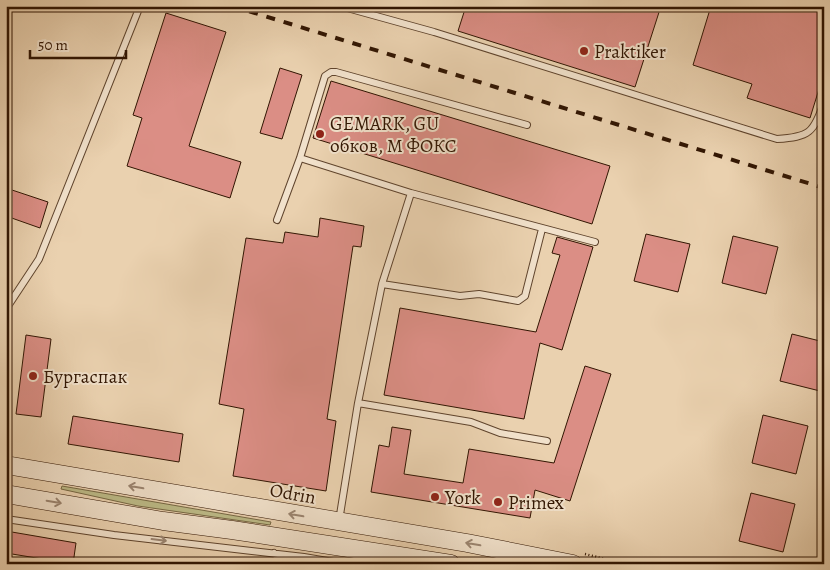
<svg xmlns="http://www.w3.org/2000/svg" width="830" height="570" font-family="Alegreya,serif">
<style>
.green{fill:#bcba87;stroke:#766844}
.building{fill:#db8e85;stroke:#311502}
.lines{fill:none;stroke-linecap:round;stroke-linejoin:round}
.lane-casing{stroke:#5f442d;stroke-width:8}
.secondary-casing{stroke:#311502;stroke-width:19}
.path{stroke:#311502;stroke-width:2.5;stroke-dasharray:1 2.5;stroke-linecap:butt}
.lane{stroke:#f1e1cb;stroke-width:6}
.secondary{stroke:#f1e1cb;stroke-width:18}
.rail{stroke:#311502;stroke-width:4;stroke-dasharray:9 9;stroke-linecap:butt}
.oneway{stroke:#9b8571}
.poi-dot{fill:#8f2418;stroke:#f1e1cb;stroke-width:2}
.labels{text-anchor:middle;stroke-width:4;stroke-linejoin:round;paint-order:stroke}
.poi-label{font-size:19px;fill:#311502;stroke:#f1e1cb;text-anchor:start}
.street-label{font-size:19px;fill:#311502;stroke:#f1e1cb}
</style>
<rect width="100%" height="100%" fill="#ead1af"/>
<filter id="stains"><feTurbulence type="fractalNoise" baseFrequency=".004" numOctaves="4"/><feColorMatrix values="0 0 0 0 .2 0 0 0 0 .09 0 0 0 0 .02 0 0 0 .5 -.17"/></filter>
<radialGradient id="worn" r=".72"><stop offset=".6" stop-color="#630" stop-opacity="0"/><stop offset="1" stop-color="#630" stop-opacity=".3"/></radialGradient>
<path class="green" d="M 62,486 L 271,522 L 270,525 L 138,506 L 61,489 Z"/>
<path class="building" d="M 466,6 L 661,6 L 635,87 L 458,31 Z
M 711,6 L 824,6 L 824,73 L 810,118 L 747,98 L 752,84 L 693,65 Z
M 166,13 L 226,32 L 189,146 L 241,162 L 230,198 L 127,166 L 142,118 L 133,115 Z
M 280,68 L 302,75 L 282,139 L 260,133 Z
M 331,81 L 610,166 L 592,224 L 313,138 Z
M 6,188 L 48,202 L 40,228 L 6,216 Z
M 320,218 L 364,226 L 361,247 L 353,246 L 327,419 L 336,421 L 326,491 L 233,476 L 244,409 L 219,404 L 246,238 L 283,243 L 285,232 L 318,237 Z
M 646,234 L 690,244 L 678,292 L 634,281 Z
M 733,236 L 778,247 L 766,294 L 722,283 Z
M 557,237 L 593,247 L 562,350 L 540,343 L 524,419 L 384,395 L 400,308 L 536,332 L 560,255 L 552,253 Z
M 792,334 L 824,342 L 824,392 L 780,381 Z
M 26,335 L 51,339 L 41,417 L 16,414 Z
M 585,366 L 611,374 L 570,501 L 535,490 L 530,518 L 371,492 L 379,445 L 389,447 L 392,427 L 411,430 L 404,474 L 463,483 L 469,449 L 554,463 Z
M 763,415 L 808,426 L 796,474 L 752,463 Z
M 73,416 L 183,434 L 179,462 L 68,444 Z
M 751,493 L 795,504 L 783,552 L 739,541 Z
M 6,531 L 76,543 L 73,564 L 6,553 Z"/>
<g class="lines">
<defs>
<path id="lane" d="M 340,6 L 434,32 L 777,139 C 809,137 814,133 824,102
M 300,158 L 411,193 L 595,242
M 277,220 L 300,158 L 325,76 L 331,72 L 336,72 L 527,125
M 382,284 L 460,296 L 479,294 L 518,301 L 525,296 L 542,229
M 6,309 L 39,259 L 140,6
M 358,403 L 471,422 L 500,433 L 547,441
M 6,519 L 114,535 L 304,557 L 345,564
M 339,521 L 358,403 L 382,284 L 411,193
M 274,553 L 282,564
M 6,562 L 14,564"/>
<path id="secondary" d="M 6,465 L 467,543 L 573,564
M 6,494 L 163,521 L 232,530 L 451,564"/>
</defs>
<use href="#lane" class="lane-casing"/>
<use href="#secondary" class="secondary-casing"/>
<path class="path" d="M 585,554 L 625,564"/>
<use href="#lane" class="lane"/>
<use href="#secondary" class="secondary"/>
<path class="rail" d="M 232,6 L 824,188"/>
</g>
<defs><path id="oneway-shaft" d="M-6 0H5M1.5-3L5.5 0L1.5 3" fill="none" stroke-width="1.6" stroke-linecap="round" stroke-linejoin="round" transform="scale(1.25)"/></defs>
<g class="oneway">
<use href="#oneway-shaft" transform="translate(136 487) rotate(-170)"/>
<use href="#oneway-shaft" transform="translate(54 502) rotate(10)"/>
<use href="#oneway-shaft" transform="translate(296 515) rotate(-170)"/>
<use href="#oneway-shaft" transform="translate(159 540) rotate(7)"/>
<use href="#oneway-shaft" transform="translate(473 544) rotate(-170)"/>
</g>
<g class="poi-dot">
<circle cx="584" cy="51" r="5"/>
<circle cx="320" cy="134" r="5"/>
<circle cx="33" cy="376" r="5"/>
<circle cx="435" cy="497" r="5"/>
<circle cx="498" cy="502" r="5"/>
</g>
<g class="labels">
<g class="poi-label">
<text x="594" y="58">Praktiker</text>
<text x="330" y="130">GEMARK, GU<tspan x="330" dy="22">обков, М ФОКС</tspan></text>
<text x="43" y="383">Бургаспак</text>
<text x="445" y="504">York</text>
<text x="508" y="509">Primex</text>
</g>
<g class="street-label">
<text transform="translate(293 493) rotate(10)" y="7">Odrin</text>
</g>
</g>
<rect width="830" height="570" fill="none" stroke="#ead1af" stroke-width="25"/>
<rect x="8" y="8" width="815" height="555" fill="none" stroke="#311502" stroke-width="2.5"/>
<rect x="12" y="12" width="805" height="545" fill="none" stroke="#311502"/>
<path d="M30 50v8h96v-8" fill="none" stroke="#311502" stroke-width="2.5"/>
<text x="38" y="50" font-size="15" fill="#311502" stroke="#f1e1cb" stroke-width="4" paint-order="stroke">50 m</text>
<rect width="100%" height="100%" filter="url(#stains)"/>
<rect width="100%" height="100%" fill="url(#worn)"/>
</svg>
